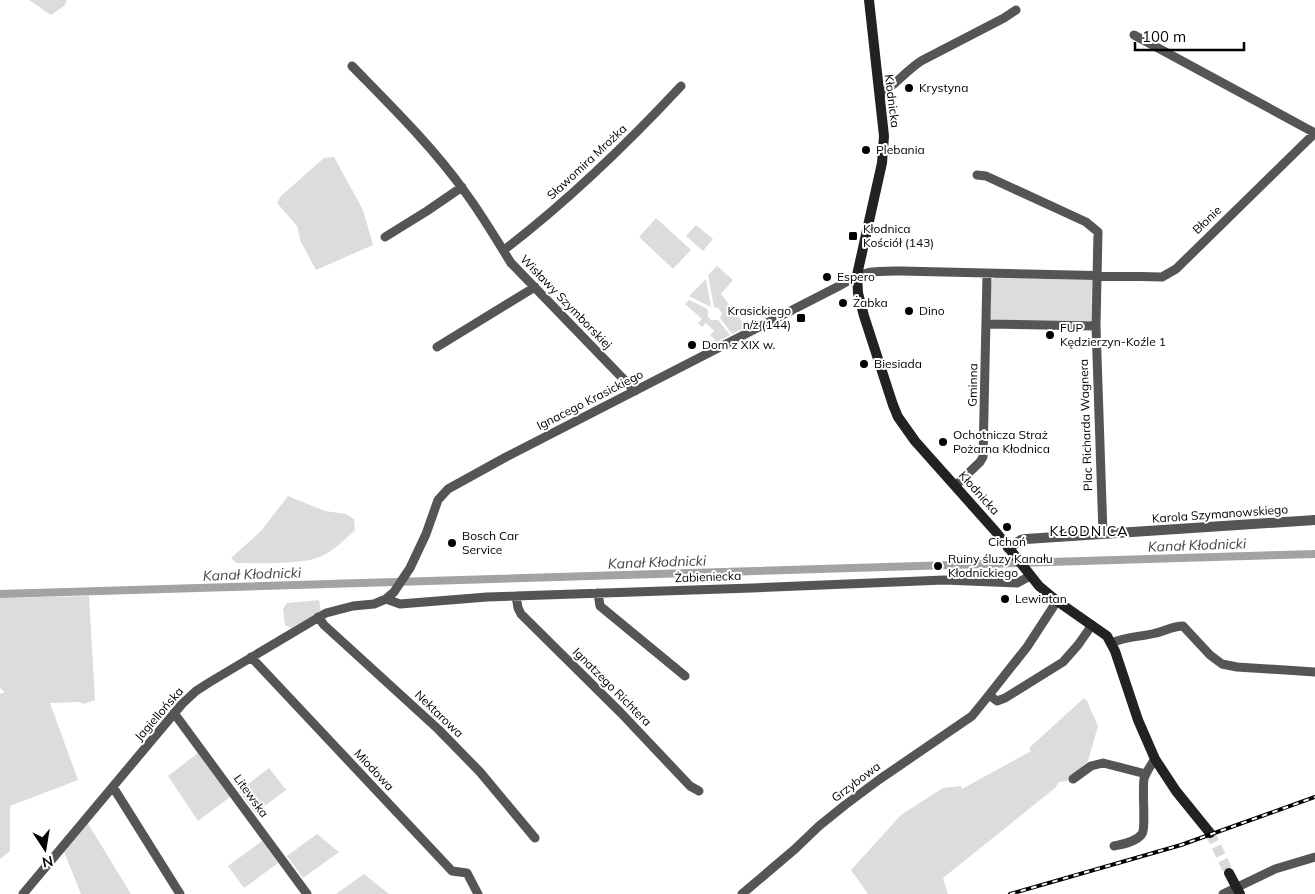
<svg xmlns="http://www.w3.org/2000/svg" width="1315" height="894" font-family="Mulish,sans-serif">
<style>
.green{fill:#dcdcdc}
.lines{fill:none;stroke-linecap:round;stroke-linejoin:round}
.canal{stroke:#a3a3a3;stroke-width:8}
.secondary-tunnel{stroke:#d9d9d9;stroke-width:10;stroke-dasharray:10 5;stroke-linecap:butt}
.minor{stroke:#555;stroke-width:9}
.tertiary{stroke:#555;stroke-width:10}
.secondary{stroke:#222;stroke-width:10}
.rail-casing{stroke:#000;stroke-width:4}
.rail{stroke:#fff;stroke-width:2;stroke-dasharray:5.5;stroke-linecap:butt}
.poi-dot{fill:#000;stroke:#fff;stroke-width:2}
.labels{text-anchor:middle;stroke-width:4;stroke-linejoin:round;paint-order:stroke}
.poi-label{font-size:12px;fill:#000;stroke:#fff;text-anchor:start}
.street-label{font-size:12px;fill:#000;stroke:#fff}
.neighbourhood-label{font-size:14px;letter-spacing:1px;fill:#000;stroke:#fff}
.water-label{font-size:14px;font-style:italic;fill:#444;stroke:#fff}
</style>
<rect width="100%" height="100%" fill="#fff"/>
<path class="green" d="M 29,0 L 67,0 L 64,6 L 51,15 Z
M 334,157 L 363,210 L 373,245 L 316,270 L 301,242 L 297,226 L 277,203 L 281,196 L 324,158 Z
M 656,218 L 691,250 L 673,269 L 639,237 Z
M 696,225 L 713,239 L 703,251 L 686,236 Z
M 717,266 L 733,280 L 721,294 L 746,327 L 732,334 L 720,318 L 722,313 L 718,308 L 714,307 L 708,275 Z
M 994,278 L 1092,280 L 1091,323 L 990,320 L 991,281 Z
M 706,279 L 711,307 L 689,296 Z
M 689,300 L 704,307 L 708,310 L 708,317 L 711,320 L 718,320 L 730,335 L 717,342 L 710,335 L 714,331 L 706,323 L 702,327 L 698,323 L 702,319 L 685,304 Z
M 288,496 L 325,511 L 346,514 L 354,519 L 355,530 C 344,540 335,550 322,556 C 304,565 257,563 236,563 L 231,558 L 261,531 Z
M 89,596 L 95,700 L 84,704 L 80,702 L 50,703 L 78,780 L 10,806 L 10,851 L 0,859 L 0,694 L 5,692 L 0,688 L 0,598 Z
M 319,600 L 321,612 L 291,628 L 285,625 L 283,609 L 287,603 Z
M 1084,698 L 1087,701 L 1098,726 L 1088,761 L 1067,781 L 1059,782 L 1055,788 L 943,878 L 948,894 L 868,894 L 851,870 L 901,815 L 943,788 L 961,786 L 962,789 L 1031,751 L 1029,748 Z
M 198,753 L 230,797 L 198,821 L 168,776 Z
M 269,768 L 286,790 L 255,813 L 239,791 Z
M 87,822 L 131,894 L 81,894 L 64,852 Z
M 317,834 L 339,852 L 303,878 L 287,856 Z
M 262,841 L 278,863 L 244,888 L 228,866 Z
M 364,874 L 389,894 L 336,894 Z"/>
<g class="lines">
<path class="canal" d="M 0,594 L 1315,554"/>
<path class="secondary-tunnel" d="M 1210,833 L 1229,873"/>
<path class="minor" d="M 1134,35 L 1315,133
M 352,66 C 391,106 432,146 465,192 C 482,215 496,239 511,263 L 635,391
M 880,95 C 895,85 906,71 921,61 L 1004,18 L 1016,10
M 977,175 L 986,176 L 1086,222 L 1098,232 L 1096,326 L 1103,534
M 385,237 L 427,211 L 462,187
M 504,250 C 568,201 626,145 681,86
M 987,324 L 1096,326
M 437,347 L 535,287
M 955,486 L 980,462 L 983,457 L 987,274
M 598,593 L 600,606 L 685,676
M 516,596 L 518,608 L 521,614 L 621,713 L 690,786 L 699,791
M 386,599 L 400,604 L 487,597 L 752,588 L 944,580 L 1017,583 L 1030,576
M 318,617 L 324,625 L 346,645 L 438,729 L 480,772 L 535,838
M 1112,643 C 1126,636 1141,637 1156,633 C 1165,631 1173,626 1183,626 L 1210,655 L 1222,664 L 1237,667 L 1315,672
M 251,657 L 452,871 L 467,873 L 478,894
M 989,695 L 1027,647 L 1057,601
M 174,713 L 307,894
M 1073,779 L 1091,766 L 1103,763 L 1146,774
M 113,787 L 180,894
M 1114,846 C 1123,844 1136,842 1142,834 C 1146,828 1142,791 1144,779 C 1146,772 1151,765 1155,759
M 23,894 L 182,704 L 196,691 L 210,682 L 326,613 L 353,606 L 374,604 L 386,599 L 394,592 L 410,568 L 426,534 L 438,500 L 448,489 L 506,457 L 841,285 C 865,270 874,271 901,271 L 1162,277 L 1176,269 L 1315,133
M 742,894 L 795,849 L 819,826 L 845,805 L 880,779 L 972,716 L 989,695 L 997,701 L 1005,698 L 1063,662 L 1078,645 L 1092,625
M 1223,894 L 1275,869 L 1315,857"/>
<path class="tertiary" d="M 1008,548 L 1021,540 L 1026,539 L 1315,520"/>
<path class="secondary" d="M 869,0 L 884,136 L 882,163 L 857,275 L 858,293 L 864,316 L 893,405 L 898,417 L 915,441 L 996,532 L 1039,586 L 1057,601 L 1107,636 L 1115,651 L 1138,720 L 1155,759 L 1176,791 L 1210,833
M 1229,873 L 1240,894"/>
<defs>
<path id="rail" d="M 1010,894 L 1181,845 L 1315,797"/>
</defs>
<use href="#rail" class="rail-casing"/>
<use href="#rail" class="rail"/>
</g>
<g class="poi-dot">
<circle cx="909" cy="88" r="5"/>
<circle cx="866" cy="150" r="5"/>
<rect x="848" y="231" width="10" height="10" rx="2.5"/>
<circle cx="827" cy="277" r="5"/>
<circle cx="843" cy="303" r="5"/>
<circle cx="909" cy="311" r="5"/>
<rect x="796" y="313" width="10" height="10" rx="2.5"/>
<circle cx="1050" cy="335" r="5"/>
<circle cx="692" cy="345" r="5"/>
<circle cx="864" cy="364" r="5"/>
<circle cx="943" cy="442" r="5"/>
<circle cx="1007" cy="527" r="5"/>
<circle cx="452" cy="543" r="5"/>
<circle cx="938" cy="566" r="5"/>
<circle cx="1005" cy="599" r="5"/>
</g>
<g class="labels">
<g class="poi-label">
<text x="919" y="92">Krystyna</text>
<text x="876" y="154">Plebania</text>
<text x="863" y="233">Kłodnica<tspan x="863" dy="14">Kościół (143)</tspan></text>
<text x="837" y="281">Espero</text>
<text x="853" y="307">Żabka</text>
<text x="791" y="315" text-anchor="end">Krasickiego<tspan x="791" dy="14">n/ż (144)</tspan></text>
<text x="919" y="315">Dino</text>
<text x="1060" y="332">FUP<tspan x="1060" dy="14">Kędzierzyn-Koźle 1</tspan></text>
<text x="702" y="349">Dom z XIX w.</text>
<text x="874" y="368">Biesiada</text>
<text x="953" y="439">Ochotnicza Straż<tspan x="953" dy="14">Pożarna Kłodnica</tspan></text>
<text x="462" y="540">Bosch Car<tspan x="462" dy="14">Service</tspan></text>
<text x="1007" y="546" text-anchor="middle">Cichoń</text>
<text x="948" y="563">Ruiny śluzy Kanału<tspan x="948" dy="14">Kłodnickiego</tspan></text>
<text x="1015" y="603">Lewiatan</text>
</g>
<g class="street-label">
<text transform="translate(892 101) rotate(83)" y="4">Kłodnicka</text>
<text transform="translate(587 162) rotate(-43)" y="4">Sławomira Mrożka</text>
<text transform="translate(1207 220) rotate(-44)" y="4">Błonie</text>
<text transform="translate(566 302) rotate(46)" y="4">Wisławy Szymborskiej</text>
<text transform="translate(973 385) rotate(-89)" y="4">Gminna</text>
<text transform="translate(590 400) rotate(-27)" y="4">Ignacego Krasickiego</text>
<text transform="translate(1086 425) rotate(-92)" y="4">Plac Richarda Wagnera</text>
<text transform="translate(979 493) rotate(48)" y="4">Kłodnicka</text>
<text transform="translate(1220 514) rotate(-4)" y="4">Karola Szymanowskiego</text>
<text transform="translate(708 577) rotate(-2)" y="4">Żabieniecka</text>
<text transform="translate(612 687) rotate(45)" y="4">Ignatzego Richtera</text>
<text transform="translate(159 714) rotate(-49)" y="4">Jagiellońska</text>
<text transform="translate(439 714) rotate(44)" y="4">Nektarowa</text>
<text transform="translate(374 770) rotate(47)" y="4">Miodowa</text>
<text transform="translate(856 782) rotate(-37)" y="4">Grzybowa</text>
<text transform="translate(251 796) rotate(54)" y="4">Litewska</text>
</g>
<g class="neighbourhood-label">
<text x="1089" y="536">KŁODNICA</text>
</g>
<g class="water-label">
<text transform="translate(1197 545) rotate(-2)" y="5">Kanał Kłodnicki</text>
<text transform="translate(657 562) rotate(-2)" y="5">Kanał Kłodnicki</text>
<text transform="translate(252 574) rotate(-2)" y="5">Kanał Kłodnicki</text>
</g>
</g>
<g transform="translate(45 849) rotate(168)" stroke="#ffffff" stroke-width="4" paint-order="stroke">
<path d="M0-4L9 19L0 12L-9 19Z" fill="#000000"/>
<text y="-8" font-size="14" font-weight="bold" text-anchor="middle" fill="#000000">N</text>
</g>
<path d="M1135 42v8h109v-8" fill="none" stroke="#000000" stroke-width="2.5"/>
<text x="1142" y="42" font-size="15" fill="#000000" stroke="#ffffff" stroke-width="4" paint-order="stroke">100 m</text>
</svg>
